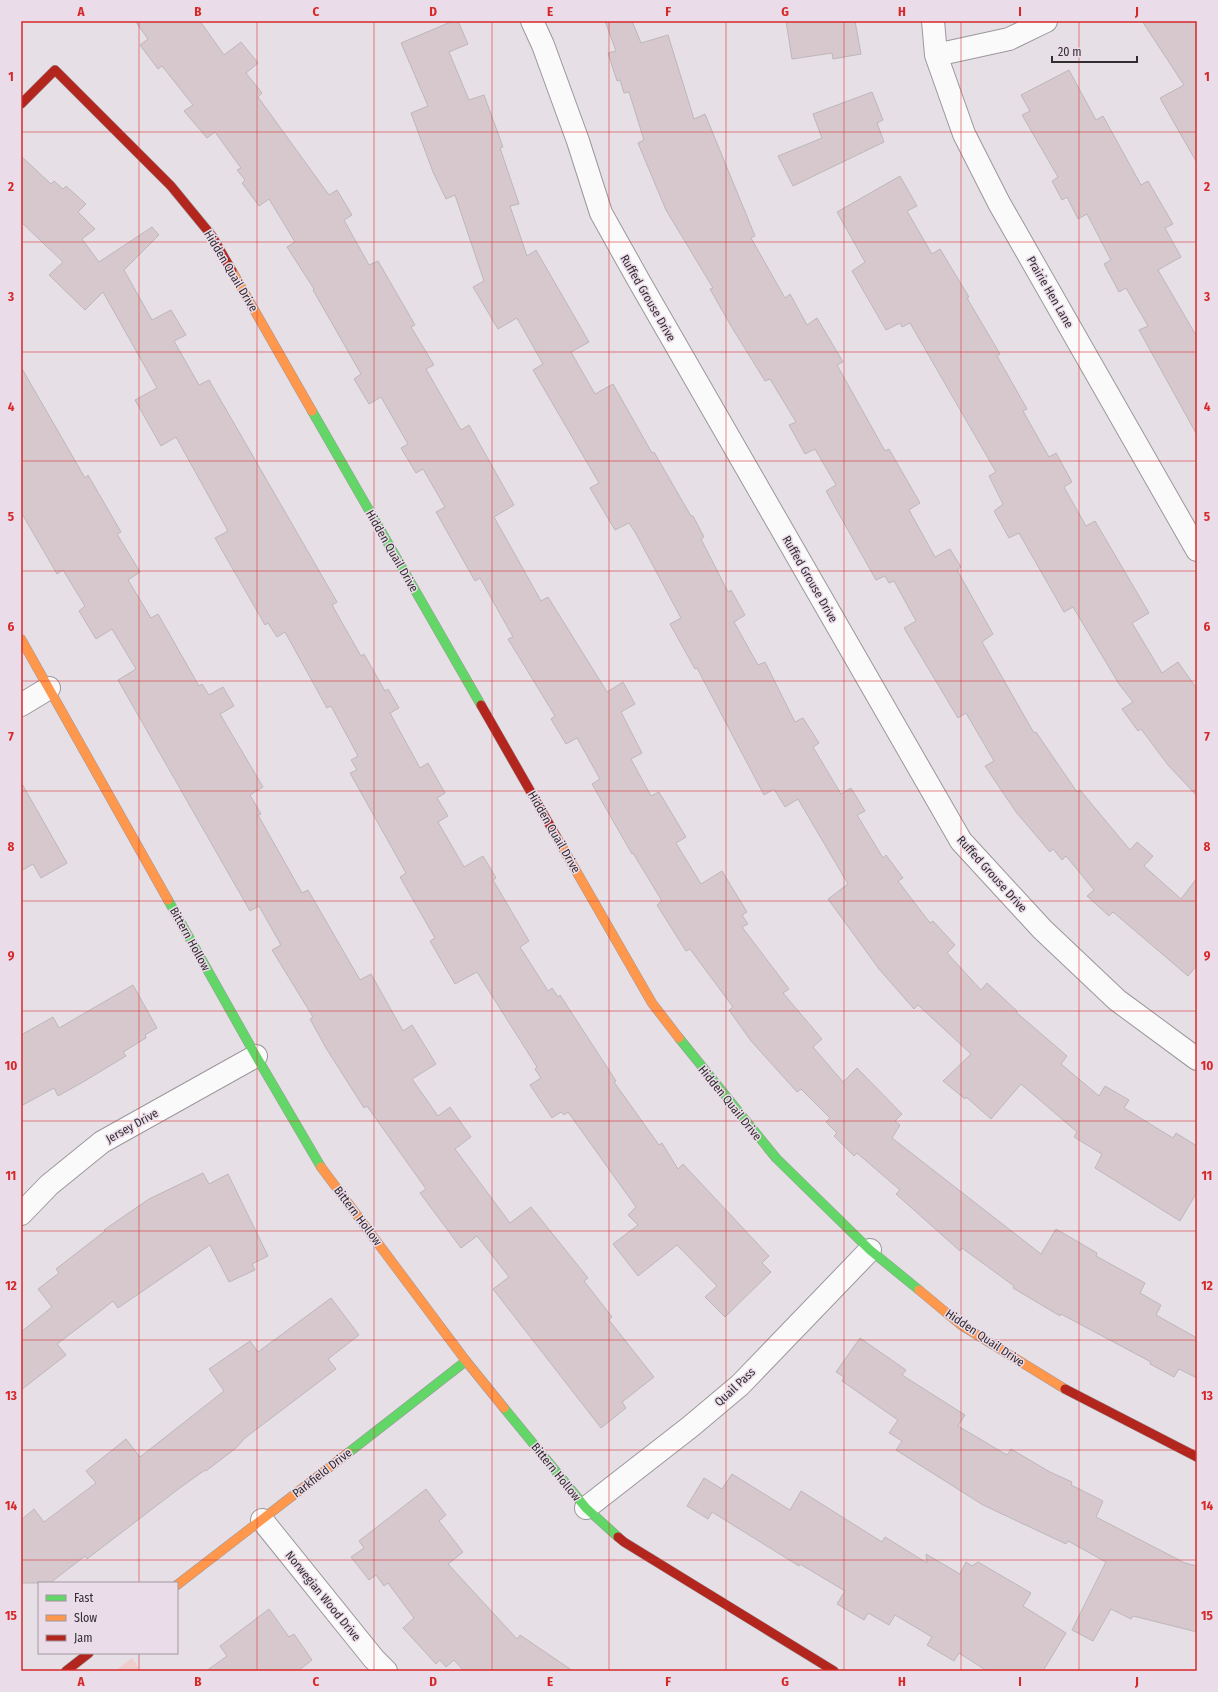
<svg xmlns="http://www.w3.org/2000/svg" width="1218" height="1692" font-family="'Fira Sans Condensed',sans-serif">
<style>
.green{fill:#eecdca}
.building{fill:#d7c8ce;stroke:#bdb7ba}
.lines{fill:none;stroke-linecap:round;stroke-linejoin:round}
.street-casing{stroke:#9c979b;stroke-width:24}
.fast-casing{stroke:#9c979b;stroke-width:10}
.slow-casing{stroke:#9c979b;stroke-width:10}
.jam-casing{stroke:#9c979b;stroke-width:10}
.street{stroke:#fbfafb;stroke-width:22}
.fast{stroke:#63d668;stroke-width:9}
.slow{stroke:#ff974d;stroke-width:9}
.jam{stroke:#b3261e;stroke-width:9}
.grid{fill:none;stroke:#d62828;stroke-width:1;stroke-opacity:0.55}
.labels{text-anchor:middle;stroke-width:3;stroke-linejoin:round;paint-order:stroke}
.street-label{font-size:12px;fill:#332d32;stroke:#eadce8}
.neatline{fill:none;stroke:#d62828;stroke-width:1.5}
.grid-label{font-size:13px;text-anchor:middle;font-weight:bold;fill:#d62828}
</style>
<rect width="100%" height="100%" fill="#e6e0e6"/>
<path class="green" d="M 132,1658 L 141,1671 L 115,1671 Z"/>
<path class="building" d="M 135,21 L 200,21 L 224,55 L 241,42 L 258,63 L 246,73 L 262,93 L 258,97 L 329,195 L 337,190 L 352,215 L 344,220 L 369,265 L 378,261 L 415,325 L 411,327 L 434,365 L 426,369 L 461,430 L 469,425 L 514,505 L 494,517 L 541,601 L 548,597 L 607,692 L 623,682 L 635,704 L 621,712 L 642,753 L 631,759 L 651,796 L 659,792 L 686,837 L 676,843 L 701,884 L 722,871 L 747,912 L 742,915 L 748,924 L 742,927 L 789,989 L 783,993 L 822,1039 L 813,1047 L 843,1082 L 857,1068 L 902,1114 L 895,1121 L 900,1125 L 892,1138 L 1041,1254 L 1056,1229 L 1097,1253 L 1096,1256 L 1145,1283 L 1140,1293 L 1161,1305 L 1156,1315 L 1197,1338 L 1197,1378 L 1179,1369 L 1174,1377 L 1150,1364 L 1151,1362 L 1061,1314 L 1060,1316 L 1013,1288 L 1014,1286 L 962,1248 L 960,1251 L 896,1194 L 900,1190 L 857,1153 L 854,1156 L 834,1136 L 837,1133 L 826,1122 L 830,1118 L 801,1089 L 797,1092 L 751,1041 L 729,1010 L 733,1007 L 690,949 L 686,951 L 657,905 L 662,901 L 633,853 L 632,854 L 592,784 L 600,779 L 577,738 L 566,744 L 551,719 L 555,716 L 508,639 L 513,637 L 499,612 L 480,578 L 475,581 L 436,512 L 445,507 L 423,469 L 416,473 L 401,448 L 408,444 L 381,397 L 369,404 L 354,379 L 361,374 L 313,290 L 314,289 L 287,247 L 295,242 L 269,199 L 259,206 L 242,183 L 245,180 L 237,170 L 241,168 L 215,132 L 207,138 L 184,111 L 193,105 L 162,66 L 158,69 L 140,45 L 148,39 Z
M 453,21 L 458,21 L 468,44 L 449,52 L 469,100 L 484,95 L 503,147 L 500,148 L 519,204 L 510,206 L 527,256 L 536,250 L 589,342 L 571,352 L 595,394 L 613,384 L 652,453 L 654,452 L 691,516 L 693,516 L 704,537 L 701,539 L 728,592 L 731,590 L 745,615 L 734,622 L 758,665 L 765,662 L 795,722 L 803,718 L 819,743 L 813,747 L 841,794 L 851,788 L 865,811 L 857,815 L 883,858 L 886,855 L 903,878 L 898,881 L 930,923 L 933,921 L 955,945 L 947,953 L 981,990 L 987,983 L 1017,1011 L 1016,1012 L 1067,1056 L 1061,1064 L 1099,1096 L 1105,1086 L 1129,1100 L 1124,1108 L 1173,1138 L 1176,1133 L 1197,1146 L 1197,1192 L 1180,1221 L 1095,1168 L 1102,1154 L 1074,1137 L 1077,1132 L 1021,1084 L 991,1119 L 966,1097 L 965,1099 L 943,1081 L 971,1054 L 918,1005 L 914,1009 L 879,969 L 828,899 L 848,884 L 798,799 L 785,807 L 774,789 L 764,795 L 697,668 L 695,669 L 670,624 L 681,618 L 635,532 L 629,523 L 615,530 L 590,488 L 599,483 L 533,370 L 543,364 L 517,318 L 498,329 L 473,287 L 484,281 L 455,195 L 446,199 L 433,172 L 411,113 L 428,106 L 401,43 Z
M 605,21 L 632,21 L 641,43 L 668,35 L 694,119 L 705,114 L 755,236 L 751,238 L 785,298 L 790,294 L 807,325 L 817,318 L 843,362 L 837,365 L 885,451 L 889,449 L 920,503 L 909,510 L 935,557 L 950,549 L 961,567 L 957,570 L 993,634 L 982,642 L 1034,733 L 1036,732 L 1077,792 L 1080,790 L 1130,850 L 1137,842 L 1153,856 L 1144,866 L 1181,899 L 1197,878 L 1197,965 L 1188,976 L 1113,912 L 1109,916 L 1087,896 L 1094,890 L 1066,856 L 1062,860 L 1053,849 L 1050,852 L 1016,812 L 985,766 L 994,761 L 966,713 L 958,718 L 904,628 L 916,621 L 894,581 L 889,583 L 885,576 L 876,580 L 826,491 L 836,485 L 815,449 L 805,454 L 789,425 L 796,422 L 770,379 L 765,381 L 731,326 L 710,289 L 713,288 L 666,210 L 638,143 L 644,140 L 629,92 L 624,93 L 620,80 L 617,81 L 608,53 L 616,51 Z
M 786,21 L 855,21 L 861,54 L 833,59 L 832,53 L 792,59 Z
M 1142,21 L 1197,21 L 1197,163 L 1160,98 L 1184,85 Z
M 1069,70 L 1096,120 L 1103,116 L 1141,185 L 1148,181 L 1173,224 L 1165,228 L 1181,257 L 1158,270 L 1197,337 L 1197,435 L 1139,330 L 1148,326 L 1126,288 L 1119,292 L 1104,264 L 1111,260 L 1087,214 L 1078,219 L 1067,197 L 1062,200 L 1052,181 L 1058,177 L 1022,115 L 1030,111 L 1021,95 Z
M 872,92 L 883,120 L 877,123 L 884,142 L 793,186 L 778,156 L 822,138 L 813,114 Z
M 21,156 L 51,184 L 54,181 L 63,189 L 66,186 L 86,204 L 78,212 L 95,229 L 82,239 L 99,262 L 152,227 L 159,235 L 124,270 L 152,320 L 171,310 L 186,335 L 174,341 L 199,385 L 209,380 L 337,602 L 332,605 L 361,656 L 364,654 L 385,691 L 388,689 L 399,708 L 390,713 L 420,768 L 428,763 L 445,793 L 437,798 L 448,816 L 438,822 L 464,867 L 483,856 L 496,878 L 493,880 L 529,941 L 520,947 L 548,991 L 552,988 L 558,997 L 560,995 L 616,1081 L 614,1082 L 659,1145 L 662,1143 L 678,1169 L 683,1164 L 769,1256 L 762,1263 L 771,1272 L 725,1317 L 705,1297 L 717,1286 L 677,1245 L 638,1276 L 613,1244 L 638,1225 L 628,1215 L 636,1207 L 568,1112 L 564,1115 L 561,1112 L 552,1118 L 530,1085 L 541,1078 L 535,1069 L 537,1067 L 477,972 L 455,984 L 430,941 L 435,938 L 400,877 L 406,873 L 350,773 L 357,770 L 351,760 L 358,756 L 331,706 L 327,708 L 285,632 L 277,637 L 268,623 L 265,625 L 215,538 L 228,531 L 176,437 L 161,446 L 135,400 L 157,388 L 103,292 L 85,310 L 49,275 L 63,262 L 21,222 Z
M 900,176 L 917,206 L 907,211 L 932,254 L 940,249 L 969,297 L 967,298 L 1000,354 L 997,356 L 1027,409 L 1023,411 L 1049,457 L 1056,453 L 1072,482 L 1064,487 L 1086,526 L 1095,521 L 1149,613 L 1132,623 L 1162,673 L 1178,662 L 1197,689 L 1197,796 L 1168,765 L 1141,729 L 1138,731 L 1122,709 L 1133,702 L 1119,684 L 1073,607 L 1064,612 L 1019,533 L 1009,538 L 994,511 L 1003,504 L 989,476 L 996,472 L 910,323 L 902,327 L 900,323 L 886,330 L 852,271 L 865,262 L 837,212 Z
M 21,367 L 85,478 L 88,475 L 121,532 L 117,534 L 140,572 L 128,580 L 151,618 L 158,614 L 199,686 L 202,684 L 209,695 L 223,687 L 234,706 L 220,714 L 263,787 L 250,795 L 261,814 L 258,815 L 302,893 L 308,890 L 360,980 L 371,974 L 403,1031 L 412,1025 L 436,1064 L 412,1079 L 438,1116 L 450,1107 L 471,1137 L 455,1149 L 510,1223 L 531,1207 L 588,1278 L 584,1281 L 612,1317 L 609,1320 L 654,1377 L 622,1402 L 626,1408 L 601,1428 L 493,1289 L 509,1277 L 477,1236 L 461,1248 L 420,1193 L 426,1189 L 367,1106 L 364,1108 L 326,1048 L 310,1019 L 313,1017 L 272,950 L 281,945 L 259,906 L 250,911 L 118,680 L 136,669 L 112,629 L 96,639 L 79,611 L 85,606 L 63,570 L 57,574 L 21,512 Z
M 21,782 L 67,863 L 41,878 L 33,864 L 21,871 Z
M 133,985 L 157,1028 L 145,1035 L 146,1038 L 123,1052 L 126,1056 L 83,1082 L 58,1096 L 54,1088 L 21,1106 L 21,1035 L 53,1017 L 59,1028 Z
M 203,1173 L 209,1184 L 228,1174 L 268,1256 L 252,1264 L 255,1270 L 229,1282 L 210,1245 L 118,1308 L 113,1301 L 94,1316 L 57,1344 L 66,1355 L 21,1390 L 21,1332 L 52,1307 L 38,1289 L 59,1273 L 56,1269 L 105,1231 L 104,1230 L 149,1199 Z
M 331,1298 L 359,1335 L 328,1359 L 336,1369 L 245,1438 L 236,1448 L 206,1471 L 205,1470 L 181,1487 L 87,1559 L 85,1556 L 50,1583 L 21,1583 L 21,1520 L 34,1509 L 44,1522 L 96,1483 L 86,1471 L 126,1439 L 140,1457 L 224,1391 L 209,1369 L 250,1341 L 258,1352 Z
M 860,1338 L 906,1370 L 902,1375 L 965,1415 L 958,1426 L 1007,1455 L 1011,1449 L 1050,1472 L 1072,1482 L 1071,1485 L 1103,1501 L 1096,1517 L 1185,1563 L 1197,1566 L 1197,1632 L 1133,1616 L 1131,1619 L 1111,1609 L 1093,1641 L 1072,1630 L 1106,1562 L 1068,1541 L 1066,1544 L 983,1505 L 896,1450 L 902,1441 L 889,1433 L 898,1420 L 842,1381 L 844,1377 L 836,1372 Z
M 732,1474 L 790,1510 L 801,1491 L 882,1542 L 885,1537 L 927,1563 L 926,1554 L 960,1574 L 966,1562 L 972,1566 L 978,1562 L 1031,1593 L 1023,1606 L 1066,1633 L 1043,1671 L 987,1671 L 959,1653 L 954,1661 L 927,1645 L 932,1637 L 895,1615 L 889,1625 L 868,1613 L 864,1620 L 837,1604 L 845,1591 L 800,1564 L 799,1566 L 712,1512 L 708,1519 L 687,1506 L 704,1478 L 722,1489 Z
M 426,1489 L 446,1515 L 439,1521 L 463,1552 L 448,1564 L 517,1639 L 520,1635 L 573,1671 L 464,1671 L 454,1660 L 446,1667 L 440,1660 L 436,1664 L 403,1628 L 414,1618 L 388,1583 L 384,1586 L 376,1575 L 369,1580 L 351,1557 L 364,1548 L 359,1541 Z
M 269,1609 L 289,1637 L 294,1634 L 312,1660 L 298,1671 L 206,1671 L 227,1656 L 220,1646 Z"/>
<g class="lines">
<defs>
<path id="street" d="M 532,21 L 543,45 L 578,141 L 601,213 L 639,281 L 961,841 L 1042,929 L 1117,1000 L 1197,1059
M 933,21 L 936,55 L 964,134 L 999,203 L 1197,550
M 936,55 L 1009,39 L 1046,21
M 21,705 L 49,688
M 21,1214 L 49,1185 L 102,1142 L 256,1056
M 586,1508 L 690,1427 L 740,1385 L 870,1250
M 262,1520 L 374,1659 L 386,1671"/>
<path id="fast" d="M 312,411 L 481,705
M 168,900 L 256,1056 L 321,1167
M 679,1038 L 776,1158 L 870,1250 L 919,1290
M 504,1408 L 586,1508 L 618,1537
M 348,1453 L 466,1361"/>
<path id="slow" d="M 232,271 L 312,411
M 21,639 L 168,900
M 556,836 L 652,1003 L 679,1038
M 321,1167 L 466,1361 L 504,1408
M 919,1290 L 961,1325 L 1065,1389
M 177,1585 L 348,1453"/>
<path id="jam" d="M 21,104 L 55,70 L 171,186 L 212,236 L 232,271
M 481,705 L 556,836
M 1065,1389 L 1197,1457
M 618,1537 L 624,1542 L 834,1671
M 66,1671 L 89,1653"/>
</defs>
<use href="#street" class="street-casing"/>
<use href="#fast" class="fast-casing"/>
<use href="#slow" class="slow-casing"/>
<use href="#jam" class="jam-casing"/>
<use href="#street" class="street"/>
<use href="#fast" class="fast"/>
<use href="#slow" class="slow"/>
<use href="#jam" class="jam"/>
</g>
<path class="grid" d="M 139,21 L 139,1583M 257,21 L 257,1671M 374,21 L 374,1671M 492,21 L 492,1671M 609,21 L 609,1671M 726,21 L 726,1671M 844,21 L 844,1671M 961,21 L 961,1671M 1079,21 L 1079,1671M 21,132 L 1197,132M 21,242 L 1197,242M 21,352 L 1197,352M 21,461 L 1197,461M 21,571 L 1197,571M 21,681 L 1197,681M 21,791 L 1197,791M 21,901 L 1197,901M 21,1011 L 1197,1011M 21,1121 L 1197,1121M 21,1231 L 1197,1231M 21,1340 L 1197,1340M 21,1450 L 1197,1450M 21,1560 L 1197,1560M 139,1653 L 139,1671"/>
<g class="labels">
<g class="street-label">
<text transform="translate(231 271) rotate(59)" y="4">Hidden Quail Drive</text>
<text transform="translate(1050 292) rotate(60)" y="4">Prairie Hen Lane</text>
<text transform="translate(648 298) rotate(60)" y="4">Ruffed Grouse Drive</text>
<text transform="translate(392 551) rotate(60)" y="4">Hidden Quail Drive</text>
<text transform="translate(810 579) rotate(60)" y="4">Ruffed Grouse Drive</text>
<text transform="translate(554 832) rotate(60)" y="4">Hidden Quail Drive</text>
<text transform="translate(992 874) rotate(48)" y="4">Ruffed Grouse Drive</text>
<text transform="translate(190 939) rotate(61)" y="4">Bittern Hollow</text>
<text transform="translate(730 1103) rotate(51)" y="4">Hidden Quail Drive</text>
<text transform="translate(132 1126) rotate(-29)" y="4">Jersey Drive</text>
<text transform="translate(358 1216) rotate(53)" y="4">Bittern Hollow</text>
<text transform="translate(985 1338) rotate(34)" y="4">Hidden Quail Drive</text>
<text transform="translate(735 1387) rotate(-43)" y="4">Quail Pass</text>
<text transform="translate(556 1472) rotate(51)" y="4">Bittern Hollow</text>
<text transform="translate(322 1473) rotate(-38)" y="4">Parkfield Drive</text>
<text transform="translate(323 1596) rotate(51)" y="4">Norwegian Wood Drive</text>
</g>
</g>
<rect width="1218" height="1692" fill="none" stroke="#eadce8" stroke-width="44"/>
<rect x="38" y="1582" width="140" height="72" fill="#eadce8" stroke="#a1969f"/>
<rect x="46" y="1595" width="20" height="6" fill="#63d668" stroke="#a1969f"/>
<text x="74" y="1602" font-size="12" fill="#332d32">Fast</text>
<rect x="46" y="1615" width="20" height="6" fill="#ff974d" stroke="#a1969f"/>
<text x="74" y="1622" font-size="12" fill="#332d32">Slow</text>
<rect x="46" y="1635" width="20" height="6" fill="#b3261e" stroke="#a1969f"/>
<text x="74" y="1642" font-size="12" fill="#332d32">Jam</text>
<path d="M1052 56v6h85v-6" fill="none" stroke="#332d32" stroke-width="2"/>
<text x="1058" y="56" font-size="12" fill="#332d32" stroke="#eadce8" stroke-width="3" paint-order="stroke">20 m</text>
<rect x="22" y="22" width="1174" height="1648" class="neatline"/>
<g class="grid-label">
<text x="81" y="16">A</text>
<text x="198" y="16">B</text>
<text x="316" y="16">C</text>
<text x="433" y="16">D</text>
<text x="550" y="16">E</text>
<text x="668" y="16">F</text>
<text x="785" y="16">G</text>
<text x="902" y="16">H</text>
<text x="1020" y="16">I</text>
<text x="1137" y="16">J</text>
<text x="11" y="81">1</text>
<text x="1207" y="81">1</text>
<text x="11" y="191">2</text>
<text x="1207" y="191">2</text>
<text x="11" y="301">3</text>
<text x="1207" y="301">3</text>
<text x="11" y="411">4</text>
<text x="1207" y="411">4</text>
<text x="11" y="521">5</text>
<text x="1207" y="521">5</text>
<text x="11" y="631">6</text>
<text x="1207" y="631">6</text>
<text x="11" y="741">7</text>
<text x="1207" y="741">7</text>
<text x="11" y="851">8</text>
<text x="1207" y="851">8</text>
<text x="11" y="960">9</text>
<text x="1207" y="960">9</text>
<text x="11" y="1070">10</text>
<text x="1207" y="1070">10</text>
<text x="11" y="1180">11</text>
<text x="1207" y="1180">11</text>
<text x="11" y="1290">12</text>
<text x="1207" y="1290">12</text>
<text x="11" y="1400">13</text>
<text x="1207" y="1400">13</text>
<text x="11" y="1510">14</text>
<text x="1207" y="1510">14</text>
<text x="11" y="1620">15</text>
<text x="1207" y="1620">15</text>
<text x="81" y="1686">A</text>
<text x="198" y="1686">B</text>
<text x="316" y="1686">C</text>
<text x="433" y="1686">D</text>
<text x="550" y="1686">E</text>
<text x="668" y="1686">F</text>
<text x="785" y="1686">G</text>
<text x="902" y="1686">H</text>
<text x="1020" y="1686">I</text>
<text x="1137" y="1686">J</text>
</g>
</svg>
